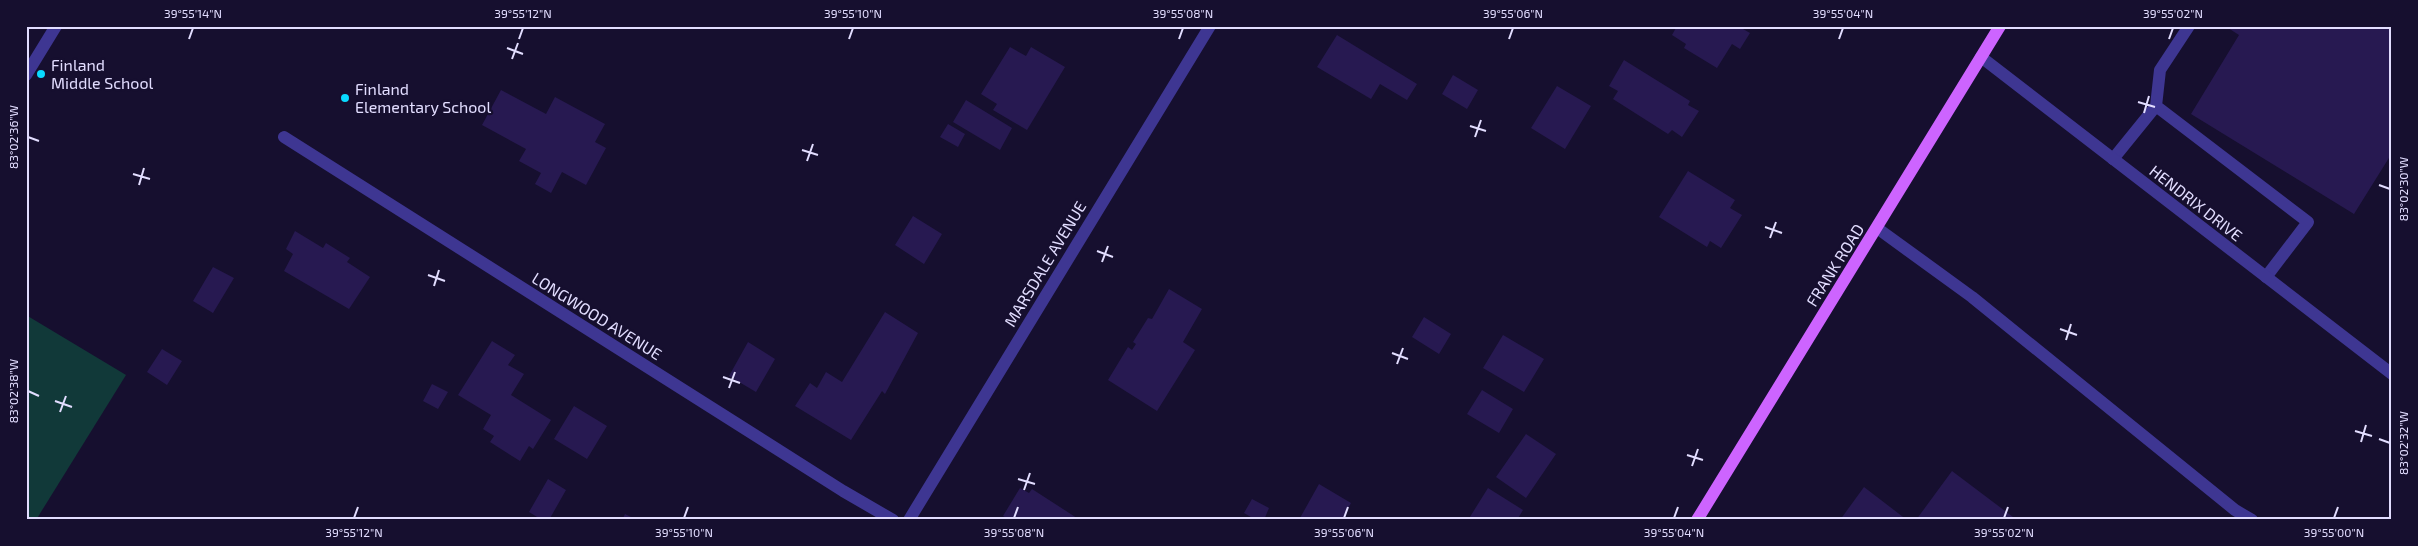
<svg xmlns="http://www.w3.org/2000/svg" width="2418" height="546" font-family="'Exo 2',sans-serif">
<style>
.green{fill:#113939}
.building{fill:#271951}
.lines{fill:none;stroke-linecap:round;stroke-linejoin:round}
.service{stroke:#3e3692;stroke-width:12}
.minor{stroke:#3e3692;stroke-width:12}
.primary{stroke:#cd64ff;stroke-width:12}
.ticks{fill:none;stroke:#e2ddff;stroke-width:2}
.poi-dot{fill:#09daff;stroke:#160f2f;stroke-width:2}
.labels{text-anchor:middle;stroke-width:4.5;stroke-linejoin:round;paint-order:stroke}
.poi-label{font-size:16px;fill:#e2ddff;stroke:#160f2f;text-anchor:start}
.street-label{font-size:16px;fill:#e2ddff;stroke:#160f2f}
.neatline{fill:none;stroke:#e2ddff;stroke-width:2}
.ticks-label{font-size:12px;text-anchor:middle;fill:#e2ddff}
</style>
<rect width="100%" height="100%" fill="#160f2f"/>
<path class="green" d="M 26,315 L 126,375 L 36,520 L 26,520 Z"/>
<path class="building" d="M 1677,26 L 1744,26 L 1743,29 L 1750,33 L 1740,49 L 1732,44 L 1717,68 L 1684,48 L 1686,44 L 1672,35 Z
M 2225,26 L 2392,26 L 2392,153 L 2354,214 L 2191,114 L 2239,35 Z
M 1337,35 L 1417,84 L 1407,100 L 1380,84 L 1371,99 L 1317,67 Z
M 1010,47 L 1026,56 L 1031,47 L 1065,67 L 1027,130 L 993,110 L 997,104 L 981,94 Z
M 1624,60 L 1690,101 L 1688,105 L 1699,111 L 1682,137 L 1672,130 L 1668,134 L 1613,99 L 1618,91 L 1609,86 Z
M 1453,75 L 1478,90 L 1467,109 L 1442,94 Z
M 1557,86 L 1591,106 L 1565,149 L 1531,128 Z
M 501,90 L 546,114 L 555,97 L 605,124 L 595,142 L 606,148 L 586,185 L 562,172 L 551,193 L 535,184 L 541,173 L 519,161 L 526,149 L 482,125 Z
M 966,100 L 1012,128 L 1000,150 L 953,122 Z
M 948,124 L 965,134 L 958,147 L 940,137 Z
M 1688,171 L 1735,200 L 1730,208 L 1742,215 L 1721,248 L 1710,241 L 1707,247 L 1659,217 Z
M 913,216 L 942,234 L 924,264 L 895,245 Z
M 295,231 L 323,248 L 326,243 L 350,258 L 347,262 L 370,277 L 349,309 L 284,271 L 293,254 L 286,249 Z
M 213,267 L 234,278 L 213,313 L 193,301 Z
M 1169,289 L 1202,309 L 1183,342 L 1195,350 L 1157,411 L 1108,380 L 1128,347 L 1132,350 L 1136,344 L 1133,342 L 1148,318 L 1152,319 Z
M 885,312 L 918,333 L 885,394 L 882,391 L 851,440 L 795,406 L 810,383 L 817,388 L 826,372 L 842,382 Z
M 1424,317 L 1451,334 L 1439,354 L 1412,337 Z
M 1503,335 L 1544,359 L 1524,392 L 1483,368 Z
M 492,341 L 515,355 L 508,365 L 524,374 L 511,395 L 551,420 L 533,449 L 529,446 L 520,461 L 490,442 L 494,436 L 483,429 L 491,415 L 458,395 Z
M 748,342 L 775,359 L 756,392 L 729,376 Z
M 162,349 L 182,361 L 167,385 L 147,372 Z
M 432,384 L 448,392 L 438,409 L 423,401 Z
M 1482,390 L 1513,409 L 1499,433 L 1467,414 Z
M 574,406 L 607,426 L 587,459 L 554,439 Z
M 1526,434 L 1556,454 L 1526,498 L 1496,477 Z
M 1952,471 L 2017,520 L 1916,520 Z
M 548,479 L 566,490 L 549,520 L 542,520 L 529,512 Z
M 1319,484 L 1351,503 L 1342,520 L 1303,520 L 1300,518 Z
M 1864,487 L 1907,520 L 1840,520 Z
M 1020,488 L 1029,493 L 1032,489 L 1080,520 L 1010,520 L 1003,516 Z
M 1488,488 L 1523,510 L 1517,520 L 1468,520 Z
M 1252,499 L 1269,508 L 1264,520 L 1256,520 L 1244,513 Z
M 625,514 L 637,520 L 622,520 Z"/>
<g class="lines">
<path class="service" d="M 26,75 L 56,26
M 2156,106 L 2160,70 L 2189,26
M 2113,159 L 2156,106 L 2308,222 L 2266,277
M 1877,228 L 1972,297 L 2235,510 L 2252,520"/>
<path class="minor" d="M 1981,57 L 2392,374
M 284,137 L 843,491 L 893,520
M 909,520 L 1210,26"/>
<path class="primary" d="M 1697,520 L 2000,26"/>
</g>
<path class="ticks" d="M 189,39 L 193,28M 519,39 L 523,28M 849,39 L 853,28M 1179,39 L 1183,28M 1509,39 L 1513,28M 1839,39 L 1843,28M 2169,39 L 2173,28M 507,48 L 523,54M 512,59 L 518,43M 2138,102 L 2155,107M 2144,113 L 2149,96M 1470,126 L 1486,131M 28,137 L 39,141M 1475,137 L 1481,120M 802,150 L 818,155M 807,161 L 813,144M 133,174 L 150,179M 139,185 L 144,168M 2379,185 L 2390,189M 1765,227 L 1782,233M 1770,238 L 1776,222M 1097,251 L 1113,257M 1102,262 L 1108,246M 428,275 L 445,281M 434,286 L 439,270M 2060,329 L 2077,335M 2066,340 L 2071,324M 1392,353 L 1408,359M 1397,364 L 1403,348M 723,377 L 740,383M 729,388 L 735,372M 28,391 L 39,396M 55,401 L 72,407M 60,412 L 66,396M 2355,431 L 2372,436M 2379,439 L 2390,443M 2361,442 L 2366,425M 1687,455 L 1703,460M 1692,466 L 1698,449M 1018,479 L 1035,484M 1024,490 L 1030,473M 354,518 L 358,507M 684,518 L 688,507M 1014,518 L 1018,507M 1344,518 L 1348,507M 1674,518 L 1678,507M 2004,518 L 2008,507M 2334,518 L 2338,507"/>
<g class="poi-dot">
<circle cx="41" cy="74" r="5"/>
<circle cx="345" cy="98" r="5"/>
</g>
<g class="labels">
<g class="poi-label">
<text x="51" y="71">Finland<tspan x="51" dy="18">Middle School</tspan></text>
<text x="355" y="95">Finland<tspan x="355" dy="18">Elementary School</tspan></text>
</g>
<g class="street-label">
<text transform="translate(2196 203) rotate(38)" y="6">HENDRIX DRIVE</text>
<text transform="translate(1045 264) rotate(-59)" y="6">MARSDALE AVENUE</text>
<text transform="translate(1835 265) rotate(-58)" y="6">FRANK ROAD</text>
<text transform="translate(597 316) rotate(32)" y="6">LONGWOOD AVENUE</text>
</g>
</g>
<rect width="2418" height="546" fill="none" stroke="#160f2f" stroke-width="55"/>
<rect x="28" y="28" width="2362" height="490" class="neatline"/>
<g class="ticks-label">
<text x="193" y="18">39°55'14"N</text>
<text x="523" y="18">39°55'12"N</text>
<text x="853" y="18">39°55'10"N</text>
<text x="1183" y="18">39°55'08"N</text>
<text x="1513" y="18">39°55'06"N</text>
<text x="1843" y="18">39°55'04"N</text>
<text x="2173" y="18">39°55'02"N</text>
<text transform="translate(14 137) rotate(-90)" y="4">83°02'36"W</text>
<text transform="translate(2404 189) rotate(-90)" y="4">83°02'30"W</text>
<text transform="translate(14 391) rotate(-90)" y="4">83°02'38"W</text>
<text transform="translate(2404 443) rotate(-90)" y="4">83°02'32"W</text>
<text x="354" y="537">39°55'12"N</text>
<text x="684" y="537">39°55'10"N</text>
<text x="1014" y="537">39°55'08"N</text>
<text x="1344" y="537">39°55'06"N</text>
<text x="1674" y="537">39°55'04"N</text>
<text x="2004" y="537">39°55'02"N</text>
<text x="2334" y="537">39°55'00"N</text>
</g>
</svg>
